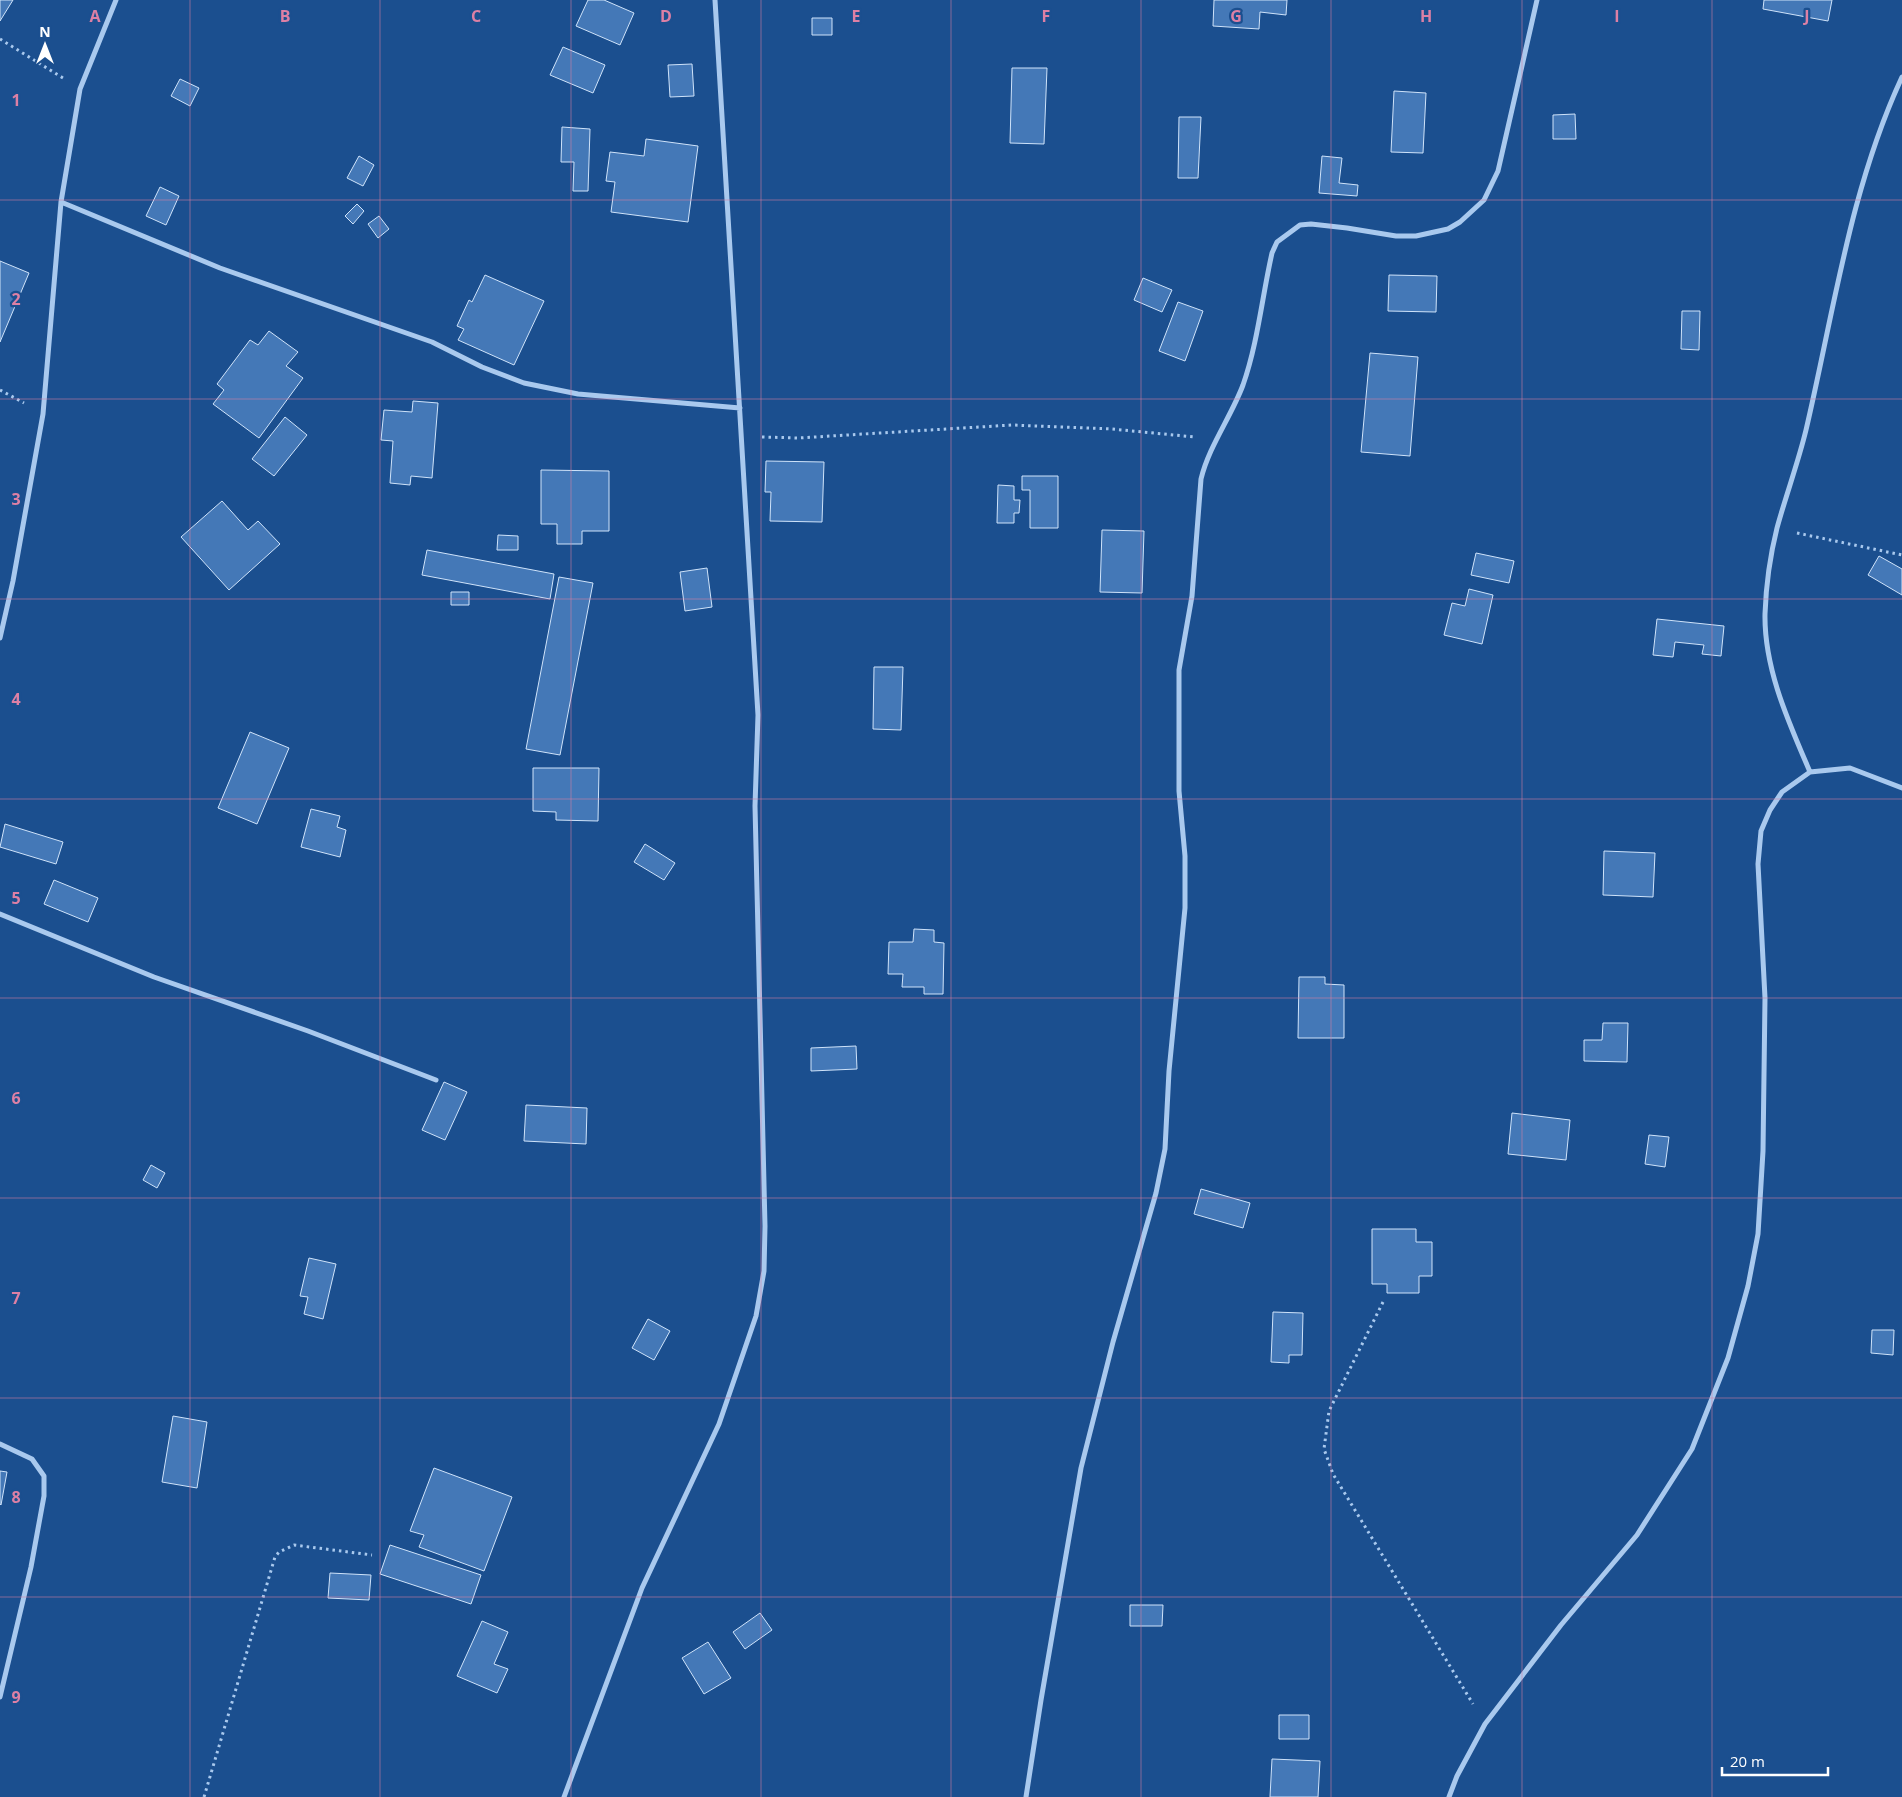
<svg xmlns="http://www.w3.org/2000/svg" width="1902" height="1797" font-family="'Open Sans',sans-serif">
<style>
.building{fill:#4478b7;stroke:#cfe3fa}
.lines{fill:none;stroke-linecap:round;stroke-linejoin:round}
.path{stroke:#a9c9ee;stroke-width:3;stroke-dasharray:2.5 4;stroke-linecap:butt}
.street{stroke:#a9c9ee;stroke-width:5}
.grid{fill:none;stroke:#dd80a5;stroke-width:1;stroke-opacity:0.55}
.grid-label{font-size:16px;text-anchor:middle;font-weight:bold;fill:#dd80a5;stroke:#1b4f8f;stroke-width:4.5;stroke-linejoin:round;paint-order:stroke}
</style>
<rect width="100%" height="100%" fill="#1b4f8f"/>
<path class="building" d="M 0,0 L 13,0 L 0,21 Z
M 588,0 L 604,0 L 634,13 L 620,45 L 576,26 Z
M 1214,0 L 1287,0 L 1286,15 L 1260,12 L 1259,29 L 1213,26 Z
M 1764,0 L 1832,0 L 1828,21 L 1763,9 Z
M 812,18 L 832,18 L 832,35 L 812,35 Z
M 563,47 L 605,65 L 593,93 L 550,75 Z
M 692,64 L 694,96 L 670,97 L 668,65 Z
M 1012,68 L 1047,68 L 1044,144 L 1010,143 Z
M 180,79 L 199,88 L 190,106 L 171,96 Z
M 1394,91 L 1426,93 L 1423,153 L 1391,152 Z
M 1575,114 L 1576,139 L 1553,139 L 1553,115 Z
M 1179,117 L 1201,117 L 1198,178 L 1178,178 Z
M 562,127 L 590,129 L 588,191 L 573,191 L 574,162 L 561,162 Z
M 646,139 L 698,146 L 688,222 L 611,212 L 615,182 L 606,181 L 610,152 L 644,156 Z
M 359,156 L 374,165 L 363,186 L 347,178 Z
M 1322,156 L 1342,158 L 1339,183 L 1358,185 L 1357,196 L 1319,193 Z
M 160,187 L 179,196 L 166,225 L 146,216 Z
M 357,204 L 364,211 L 353,224 L 345,216 Z
M 379,216 L 389,229 L 378,238 L 368,224 Z
M 0,261 L 29,273 L 0,342 Z
M 485,275 L 544,301 L 514,365 L 458,340 L 464,329 L 457,326 L 469,300 L 472,302 Z
M 1389,275 L 1437,276 L 1436,312 L 1388,311 Z
M 1143,278 L 1172,290 L 1162,312 L 1134,300 Z
M 1178,302 L 1203,311 L 1185,361 L 1159,351 Z
M 1682,311 L 1700,311 L 1699,350 L 1681,349 Z
M 269,331 L 298,352 L 286,366 L 303,378 L 259,438 L 213,404 L 224,390 L 217,384 L 250,340 L 258,345 Z
M 1370,353 L 1418,357 L 1410,456 L 1361,452 Z
M 413,401 L 438,403 L 432,478 L 411,476 L 410,485 L 390,483 L 393,441 L 381,440 L 384,410 L 412,412 Z
M 285,417 L 307,435 L 274,476 L 252,459 Z
M 766,461 L 824,462 L 822,522 L 770,521 L 771,492 L 765,492 Z
M 541,470 L 609,471 L 609,531 L 582,531 L 582,544 L 557,544 L 557,524 L 541,524 Z
M 1022,476 L 1058,476 L 1058,528 L 1030,528 L 1030,490 L 1022,490 Z
M 998,485 L 1014,486 L 1014,500 L 1020,500 L 1019,513 L 1014,513 L 1014,523 L 997,523 Z
M 222,501 L 248,530 L 258,521 L 280,544 L 229,590 L 181,537 Z
M 1102,530 L 1144,531 L 1142,593 L 1100,592 Z
M 498,535 L 518,536 L 518,550 L 497,550 Z
M 427,550 L 554,574 L 550,599 L 422,575 Z
M 1476,553 L 1514,561 L 1509,583 L 1471,575 Z
M 1879,556 L 1902,569 L 1902,595 L 1868,575 Z
M 707,568 L 712,607 L 685,611 L 680,572 Z
M 559,577 L 593,583 L 560,755 L 526,749 Z
M 1469,589 L 1493,595 L 1482,644 L 1444,635 L 1452,603 L 1465,606 Z
M 451,592 L 469,592 L 469,605 L 451,605 Z
M 1657,619 L 1724,626 L 1721,656 L 1702,654 L 1704,645 L 1675,642 L 1673,657 L 1653,655 Z
M 874,667 L 903,667 L 901,730 L 873,729 Z
M 250,732 L 289,748 L 257,824 L 218,808 Z
M 533,768 L 599,768 L 598,821 L 556,820 L 556,812 L 533,811 Z
M 311,809 L 340,816 L 337,827 L 346,830 L 340,857 L 301,847 Z
M 5,824 L 63,842 L 56,864 L 0,847 Z
M 645,844 L 675,863 L 664,880 L 634,862 Z
M 1604,851 L 1655,853 L 1653,897 L 1603,895 Z
M 54,880 L 98,898 L 88,922 L 44,904 Z
M 914,929 L 934,930 L 934,942 L 944,943 L 943,994 L 924,994 L 924,987 L 902,987 L 903,974 L 888,974 L 889,942 L 913,942 Z
M 1299,977 L 1325,977 L 1325,984 L 1344,985 L 1344,1038 L 1298,1038 Z
M 1603,1023 L 1628,1023 L 1627,1062 L 1584,1061 L 1584,1040 L 1602,1040 Z
M 856,1046 L 857,1069 L 811,1071 L 811,1048 Z
M 444,1082 L 467,1092 L 445,1140 L 422,1130 Z
M 526,1105 L 587,1108 L 586,1144 L 524,1141 Z
M 1512,1113 L 1570,1120 L 1566,1160 L 1508,1154 Z
M 1649,1135 L 1669,1137 L 1665,1167 L 1645,1164 Z
M 151,1165 L 165,1173 L 157,1188 L 143,1180 Z
M 1201,1189 L 1250,1203 L 1243,1228 L 1194,1214 Z
M 1372,1229 L 1416,1229 L 1416,1242 L 1432,1242 L 1432,1276 L 1419,1276 L 1419,1293 L 1387,1293 L 1387,1284 L 1372,1284 Z
M 309,1258 L 336,1264 L 323,1319 L 304,1314 L 308,1297 L 300,1296 Z
M 1273,1312 L 1303,1313 L 1302,1355 L 1289,1355 L 1289,1363 L 1271,1362 Z
M 648,1319 L 670,1331 L 654,1360 L 632,1348 Z
M 1872,1330 L 1894,1330 L 1893,1355 L 1871,1353 Z
M 173,1416 L 207,1422 L 197,1488 L 162,1482 Z
M 434,1468 L 512,1497 L 484,1571 L 419,1547 L 424,1535 L 410,1531 Z
M 0,1471 L 7,1472 L 1,1505 L 0,1504 Z
M 390,1545 L 481,1575 L 471,1604 L 380,1574 Z
M 330,1573 L 371,1575 L 369,1600 L 328,1598 Z
M 1130,1605 L 1163,1605 L 1162,1626 L 1130,1626 Z
M 760,1613 L 772,1630 L 745,1649 L 733,1632 Z
M 482,1621 L 508,1632 L 494,1664 L 508,1669 L 497,1693 L 457,1676 Z
M 708,1642 L 731,1678 L 704,1694 L 682,1658 Z
M 1279,1715 L 1309,1715 L 1309,1739 L 1279,1739 Z
M 1272,1759 L 1320,1761 L 1318,1797 L 1270,1797 Z"/>
<g class="lines">
<path class="path" d="M 0,39 L 63,78
M 0,390 L 24,403
M 762,437 L 798,438 L 1012,425 L 1112,429 L 1195,437
M 1797,533 L 1902,555
M 1383,1302 L 1329,1411 L 1324,1449 L 1333,1474 L 1473,1704
M 204,1797 L 275,1557 L 279,1552 L 294,1545 L 372,1555"/>
<path class="street" d="M 61,202 L 220,268 L 432,342 L 482,367 L 524,383 L 578,394 L 740,408
M 0,638 L 13,581 L 43,414 L 61,202 L 80,89 L 116,0
M 1810,772 C 1789,723 1764,669 1765,614 C 1766,585 1770,556 1777,528 C 1786,495 1798,463 1806,430 C 1834,311 1850,189 1902,77
M 0,914 L 154,977 L 308,1031 L 436,1080
M 0,1444 L 32,1459 L 44,1476 L 44,1496 L 31,1567 L 0,1697
M 564,1797 L 642,1588 L 719,1424 L 756,1316 L 764,1271 L 765,1226 L 755,806 L 758,715 L 715,0
M 1026,1797 L 1041,1700 L 1081,1468 L 1113,1342 L 1156,1193 L 1165,1149 L 1169,1071 L 1185,908 L 1185,856 L 1179,791 L 1179,670 L 1192,596 L 1201,479 C 1209,446 1231,417 1243,385 C 1258,342 1262,297 1272,253 L 1277,242 L 1300,225 L 1311,224 L 1347,228 L 1396,236 L 1416,236 L 1448,229 L 1460,222 L 1484,200 L 1498,171 L 1537,0
M 1449,1797 L 1457,1776 L 1485,1724 L 1561,1625 L 1637,1535 L 1692,1449 L 1728,1358 L 1748,1286 L 1758,1234 L 1763,1151 L 1765,998 L 1758,864 L 1761,831 L 1770,810 L 1782,792 L 1810,772 L 1850,768 L 1902,788"/>
</g>
<path class="grid" d="M 190,0 L 190,1797M 380,0 L 380,1797M 571,0 L 571,1797M 761,0 L 761,1797M 951,0 L 951,1797M 1141,0 L 1141,1797M 1331,0 L 1331,1797M 1522,0 L 1522,1797M 1712,0 L 1712,1797M 0,200 L 1902,200M 0,399 L 1902,399M 0,599 L 1902,599M 0,799 L 1902,799M 0,998 L 1902,998M 0,1198 L 1902,1198M 0,1398 L 1902,1398M 0,1597 L 1902,1597"/>
<g class="grid-label">
<text x="95" y="22">A</text>
<text x="285" y="22">B</text>
<text x="476" y="22">C</text>
<text x="666" y="22">D</text>
<text x="856" y="22">E</text>
<text x="1046" y="22">F</text>
<text x="1236" y="22">G</text>
<text x="1426" y="22">H</text>
<text x="1617" y="22">I</text>
<text x="1807" y="22">J</text>
<text x="16" y="106">1</text>
<text x="16" y="305">2</text>
<text x="16" y="505">3</text>
<text x="16" y="705">4</text>
<text x="16" y="904">5</text>
<text x="16" y="1104">6</text>
<text x="16" y="1304">7</text>
<text x="16" y="1503">8</text>
<text x="16" y="1703">9</text>
</g>
<g transform="translate(45 45)" stroke="#1b4f8f" stroke-width="4" paint-order="stroke">
<path d="M0-4L9 19L0 12L-9 19Z" fill="#ffffff"/>
<text y="-8" font-size="14" font-weight="bold" text-anchor="middle" fill="#ffffff">N</text>
</g>
<path d="M1722 1767v8h106v-8" fill="none" stroke="#ffffff" stroke-width="2.5"/>
<text x="1730" y="1767" font-size="15" fill="#ffffff" stroke="#1b4f8f" stroke-width="4" paint-order="stroke">20 m</text>
</svg>
